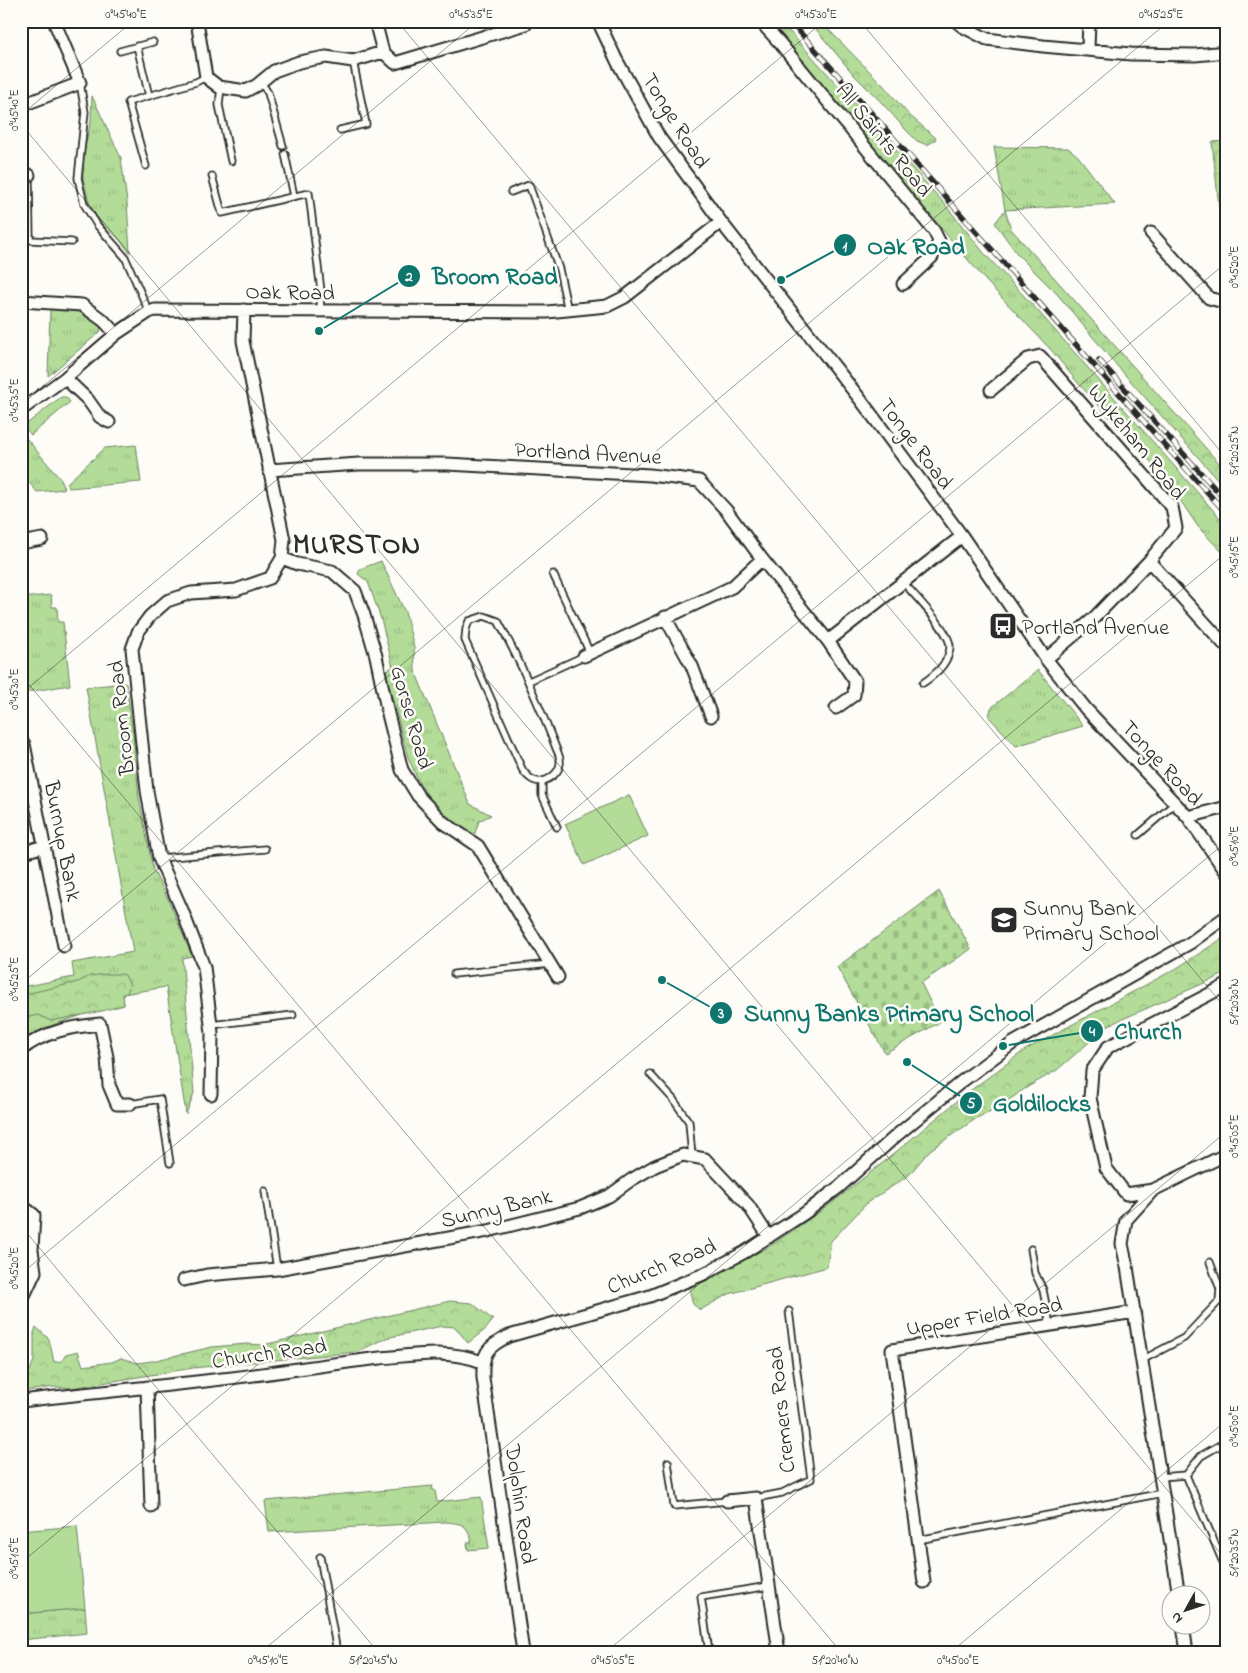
<svg xmlns="http://www.w3.org/2000/svg" width="1248" height="1673" font-family="'Indie Flower',sans-serif">
<style>
.grass{fill:url(#grass-tufts);stroke:#6e8462}
.forest{fill:url(#forest-crowns);stroke:#6e8462}
.cemetery{fill:url(#cemetery-stones);stroke:#6e8462}
.garden{fill:#b2dc98;stroke:#6e8462}
.lines{fill:none;stroke-linecap:round;stroke-linejoin:round}
.lane-casing{stroke:#2b2b2b;stroke-width:9}
.street-casing{stroke:#2b2b2b;stroke-width:15}
.lane{stroke:#fdfcf7;stroke-width:5.5}
.street{stroke:#fdfcf7;stroke-width:11}
.rail-casing{stroke:#2b2b2b;stroke-width:5.5}
.rail{stroke:#fdfcf7;stroke-width:4;stroke-dasharray:11;stroke-linecap:butt}
.ticks{fill:none;stroke:#2b2b2b;stroke-width:1;stroke-opacity:0.45}
.labels{text-anchor:middle;stroke-width:5;stroke-linejoin:round;paint-order:stroke}
.street-label{font-size:22px;fill:#2b2b2b;stroke:#fdfcf7}
.poi-label{font-size:22px;fill:#2b2b2b;stroke:#fdfcf7;text-anchor:start}
.district-label{font-size:28px;font-weight:bold;letter-spacing:1px;fill:#2b2b2b;stroke:#fdfcf7}
.leader{fill:none;stroke:#0f766e;stroke-width:2}
.callout-dot{fill:#0f766e;stroke:#fdfcf7;stroke-width:2}
.mark-label{font-size:15px;text-anchor:middle;font-weight:bold;fill:#fff}
.callout-label{font-size:24px;text-anchor:middle;font-weight:bold;fill:#0f766e;stroke:#fdfcf7;stroke-width:5;stroke-linejoin:round;paint-order:stroke}
.neatline{fill:none;stroke:#2b2b2b;stroke-width:2}
.ticks-label{font-size:12px;text-anchor:middle;fill:#2b2b2b}
</style>
<defs>
<pattern id="grass-tufts" width="24" height="20" patternUnits="userSpaceOnUse" patternTransform="scale(1.25)"><rect width="24" height="20" fill="#b2dc98"/><path d="M3 7l-1-3M5 7V3M7 7l1-3M15 17l-1-3M17 17v-4M19 17l1-3" fill="none" stroke="#99bd83"/></pattern>
<pattern id="forest-crowns" width="20" height="18" patternUnits="userSpaceOnUse" patternTransform="scale(1.25)"><rect width="20" height="18" fill="#b2dc98"/><path d="M2 6a3 3 0 1 1 6 0M12 15a3 3 0 1 1 6 0" fill="none" stroke="#99bd83"/></pattern>
<pattern id="cemetery-stones" width="16" height="16" patternUnits="userSpaceOnUse" patternTransform="scale(1.25)"><rect width="16" height="16" fill="#b2dc98"/><path d="M2 7V4a2 2 0 0 1 4 0v3zM10 15v-3a2 2 0 0 1 4 0v3z" fill="#99bd83"/></pattern>
</defs>
<rect width="100%" height="100%" fill="#fdfcf7"/>
<filter id="ink" filterUnits="userSpaceOnUse"><feTurbulence type="fractalNoise" baseFrequency=".02" numOctaves="2"/><feDisplacementMap in="SourceGraphic" scale="10" xChannelSelector="R" yChannelSelector="G"/><feConvolveMatrix kernelMatrix="1 2 1 2 8 2 1 2 1" color-interpolation-filters="sRGB"/></filter>
<g filter="url(#ink)">
<path class="grass" d="M 769,21 L 780,21 L 943,202 L 984,253 L 1038,311 L 1227,526 L 1227,557 L 1199,528 L 1163,475 L 1078,383 L 1052,351 L 986,281 L 874,149 L 813,73 Z
M 92,96 L 121,158 L 127,202 L 130,253 L 118,238 L 102,224 L 91,210 L 83,178 L 83,156 L 91,121 Z
M 994,147 L 1068,148 L 1078,156 L 1115,204 L 1005,210 Z
M 72,308 C 84,311 94,316 101,326 L 100,332 L 48,376 L 50,309 Z
M 61,397 L 66,397 L 70,402 L 31,435 L 24,426 Z
M 27,439 L 61,480 L 64,489 L 37,492 L 21,473 L 21,442 Z
M 136,445 L 141,482 L 69,488 L 67,483 L 105,448 Z
M 381,561 L 405,612 L 414,647 L 415,671 L 470,804 L 491,815 L 479,821 L 474,836 L 448,818 L 432,804 L 418,780 L 408,757 L 385,671 L 393,667 L 381,619 L 368,582 L 358,574 L 360,569 Z
M 51,595 L 52,607 L 57,607 L 58,622 L 63,622 L 70,685 L 21,693 L 21,598 Z
M 1038,670 L 1083,726 L 1016,746 L 989,717 L 991,708 Z
M 126,683 L 133,733 L 139,798 L 153,870 L 168,899 L 192,956 L 182,958 L 194,1093 L 186,1114 L 166,987 L 123,994 L 124,1005 L 88,1013 L 44,1028 L 21,1042 L 21,987 L 74,977 L 72,963 L 133,952 L 86,687 Z
M 433,1486 L 432,1490 L 435,1490 L 437,1502 L 481,1497 L 489,1548 L 468,1550 L 467,1543 L 472,1541 C 466,1524 464,1524 446,1522 L 269,1532 L 265,1501 Z
M 85,1608 L 87,1633 L 21,1640 L 21,1614 Z"/>
<path class="forest" d="M 809,21 L 820,21 L 883,85 L 908,114 L 936,138 L 934,141 L 927,145 L 917,141 L 905,129 L 883,104 L 854,75 Z
M 1227,141 L 1227,206 L 1219,207 L 1212,142 Z
M 1005,210 L 1011,229 L 1227,472 L 1227,490 L 1111,359 L 1058,295 L 1018,255 L 995,223 Z
M 1227,934 L 1227,973 L 1109,1025 L 1057,1070 L 1026,1088 L 999,1107 L 977,1118 L 930,1150 L 908,1176 L 868,1202 L 831,1241 L 827,1267 L 729,1294 L 700,1310 L 693,1304 L 689,1288 L 767,1248 L 828,1206 L 885,1161 L 963,1096 L 1025,1050 L 1177,968 L 1220,940 Z
M 108,974 L 120,974 L 125,975 L 130,985 L 127,993 L 123,994 L 124,1005 L 102,1011 L 51,1021 L 38,1015 L 21,1019 L 21,995 L 78,982 L 90,976 Z
M 450,1301 L 472,1303 L 493,1320 L 486,1329 L 468,1343 L 455,1327 L 442,1326 L 386,1338 L 357,1352 L 193,1368 L 71,1388 L 53,1387 L 21,1392 L 21,1372 L 30,1371 L 34,1360 L 34,1333 L 36,1327 L 49,1339 L 54,1362 L 62,1361 L 66,1354 L 78,1351 L 83,1366 L 112,1362 L 121,1358 L 137,1363 L 152,1361 L 212,1347 L 246,1344 L 263,1345 Z"/>
<path class="cemetery" d="M 939,891 L 971,949 L 921,983 L 940,1022 L 885,1053 L 837,967 Z"/>
<path class="garden" d="M 629,795 L 648,836 L 584,865 L 565,824 Z
M 77,1526 L 85,1608 L 21,1614 L 21,1531 Z"/>
<g class="lines">
<defs>
<path id="lane" d="M 137,46 L 149,96
M 120,51 L 153,42
M 261,82 L 268,93 L 283,146
M 80,83 L 85,112 L 78,178 L 84,204 L 97,225 L 125,257 L 149,312
M 221,87 L 219,105 L 231,161
M 340,130 L 366,124 L 353,61
M 285,154 L 294,196
M 146,166 L 128,102 L 196,82 L 206,77
M 29,175 L 30,240 L 72,242
M 212,176 L 222,213 L 309,193 L 321,291 L 320,311
M 511,192 L 529,185 L 559,269 L 568,311
M 553,574 L 590,653
M 903,582 C 914,595 951,632 950,647 C 949,663 935,675 923,683
M 484,616 L 498,621 C 521,662 539,705 556,748 C 558,753 561,758 560,764 C 558,776 541,787 530,778 C 527,776 524,772 522,769 L 465,640 L 466,629 L 469,621 Z
M 529,681 L 584,656
M 542,781 L 542,795 L 557,827
M 1138,835 L 1175,803
M 159,858 L 265,849
M 454,974 L 550,964
M 211,1025 L 293,1015
M 650,1074 L 673,1099 L 689,1122 L 692,1157
M 130,1104 L 160,1099 L 170,1163
M 265,1191 L 277,1269
M 1031,1249 L 1035,1273 L 1043,1290 L 1050,1325
M 1142,1360 L 1184,1338 L 1219,1301 L 1220,1289 L 1210,1262
M 668,1462 L 674,1506 L 727,1501
M 1186,1475 L 1201,1456 L 1227,1441
M 1160,1477 L 1186,1475 L 1227,1572
M 756,1498 L 782,1493 L 811,1479 L 789,1311
M 918,1540 L 1163,1493
M 320,1557 L 337,1652
M 709,1652 L 701,1597 L 769,1586"/>
<path id="street" d="M 197,21 L 206,77 L 219,87 L 246,91 L 257,85 L 274,71 L 299,62 L 326,57 L 353,61 L 383,52 L 395,63 L 526,24
M 375,21 L 383,52
M 598,21 L 617,61 L 659,137 L 721,222 L 860,399 L 962,536 L 1046,659 L 1086,709 L 1188,817 L 1227,873
M 760,21 L 779,42 L 934,231 L 939,241 L 932,257 L 903,284
M 956,21 L 962,26 L 987,39 L 1043,46 L 1131,54 L 1195,55 L 1227,52
M 1088,49 L 1089,21
M 21,103 L 28,103 L 80,83 L 54,21
M 21,175 L 29,175
M 1151,233 L 1209,298 L 1227,303
M 21,301 L 82,305 L 104,321 L 116,334
M 65,378 L 88,400 L 100,417 L 109,422
M 991,390 L 1028,359 L 1040,356 L 1172,507 L 1176,528 L 1149,561 L 1093,619 L 1046,659
M 21,410 L 65,378 L 116,334 L 149,312 L 155,310 L 547,312 L 607,306 L 625,297 L 721,222
M 269,470 L 359,464 L 447,464 L 650,475 L 699,481 L 726,510 L 762,559 L 828,641 L 855,681 L 854,695 L 836,708
M 21,543 L 42,539
M 282,558 L 297,564 L 332,571 L 355,591 L 364,615 L 376,656 L 388,714 L 402,770 L 418,796 L 443,822 L 478,846 L 558,977
M 1149,561 L 1224,644
M 665,617 L 692,666 L 711,716
M 828,641 L 962,536
M 584,656 L 732,587 L 762,559
M 24,744 L 64,946
M 1188,817 L 1227,807
M 21,853 L 44,846
M 1227,985 L 1108,1047 L 1092,1071 L 1090,1098 L 1106,1168 L 1126,1194 L 1153,1190 L 1227,1154
M 21,1050 C 45,1031 71,1027 100,1024 L 107,1057 L 109,1085 L 117,1104 L 130,1104
M 211,1094 L 212,1033 L 204,967 L 182,910 L 159,858 L 147,791 L 132,649 L 138,632 L 150,616 L 167,601 L 191,593 L 236,590 L 270,578 L 282,558 L 284,540 L 243,341 L 244,310
M 1153,1190 L 1126,1220 L 1122,1244 L 1127,1267 L 1179,1596
M 21,1205 L 34,1215 L 32,1250 L 35,1272 L 21,1302
M 184,1280 L 207,1275 L 277,1269 L 488,1231 L 580,1208 L 609,1196 L 631,1180 L 655,1166 L 683,1155 L 705,1159 L 748,1205 L 769,1237
M 147,1387 L 151,1506
M 21,1401 C 88,1393 155,1387 222,1379 C 275,1373 328,1364 381,1358 C 415,1355 449,1349 482,1362
M 727,1501 L 756,1498 L 779,1652
M 924,1582 L 892,1350 L 1135,1312
M 1183,1626 L 1187,1652
M 523,1652 L 483,1378 C 482,1354 486,1347 509,1336 L 650,1296 L 704,1274 L 745,1252 L 805,1213 L 839,1187 L 897,1135 L 961,1082 L 1013,1043 L 1190,943 L 1227,916"/>
</defs>
<use href="#lane" class="lane-casing"/>
<use href="#street" class="street-casing"/>
<use href="#lane" class="lane"/>
<use href="#street" class="street"/>
<defs>
<path id="rail" d="M 790,21 L 1162,442 L 1227,514
M 1099,360 L 1227,502"/>
</defs>
<use href="#rail" class="rail-casing"/>
<use href="#rail" class="rail"/>
</g>
</g>
<path class="ticks" d="M 397,21 L 1227,1010M 860,21 L 1227,459M 21,115 L 133,21M 21,124 L 1227,1561M 21,405 L 478,21M 21,675 L 841,1652M 21,694 L 824,21M 21,984 L 1169,21M 21,1226 L 378,1652M 21,1274 L 1227,262M 21,1563 L 1227,552M 261,1652 L 1227,841M 606,1652 L 1227,1131M 951,1652 L 1227,1420"/>
<defs>
<symbol id="bus-square" viewBox="-11 -11 22 22"><rect x="-9" y="-9" width="18" height="18" rx="4" fill="#2b2b2b" stroke="#fdfcf7"/><path d="M-5-6H5V4H4V6H2V4H-2V6H-4V4H-5ZM-3.5-4V0h7V-4ZM-3.5 1.2v1.5H-2V1.2ZM2 1.2v1.5H3.5V1.2Z" fill="#fff"/></symbol>
<symbol id="school-square" viewBox="-11 -11 22 22"><rect x="-9" y="-9" width="18" height="18" rx="4" fill="#2b2b2b" stroke="#fdfcf7"/><path d="M0-5L7-2L0 1L-7-2ZM-4 1L0 2.5L4 1V4Q0 6-4 4Z" fill="#fff"/></symbol>
</defs>
<g fill-rule="evenodd">
<use href="#bus-square" x="987" y="610" width="32" height="32"/>
<use href="#school-square" x="988" y="904" width="32" height="32"/>
</g>
<g class="labels">
<g class="street-label">
<text transform="translate(677 120) rotate(58)" y="8">Tonge Road</text>
<text transform="translate(885 139) rotate(51)" y="8">All Saints Road</text>
<text transform="translate(290 291) rotate(1)" y="8">Oak Road</text>
<text transform="translate(1138 441) rotate(51)" y="8">Wykeham Road</text>
<text transform="translate(917 443) rotate(53)" y="8">Tonge Road</text>
<text transform="translate(588 452) rotate(3)" y="8">Portland Avenue</text>
<text transform="translate(413 717) rotate(74)" y="8">Gorse Road</text>
<text transform="translate(120 718) rotate(-96)" y="8">Broom Road</text>
<text transform="translate(1163 762) rotate(47)" y="8">Tonge Road</text>
<text transform="translate(64 841) rotate(79)" y="8">Burnup Bank</text>
<text transform="translate(496 1207) rotate(-13)" y="8">Sunny Bank</text>
<text transform="translate(661 1265) rotate(-22)" y="8">Church Road</text>
<text transform="translate(984 1315) rotate(-9)" y="8">Upper Field Road</text>
<text transform="translate(269 1352) rotate(-8)" y="8">Church Road</text>
<text transform="translate(780 1410) rotate(-96)" y="8">Cremers Road</text>
<text transform="translate(522 1504) rotate(82)" y="8">Dolphin Road</text>
</g>
<g class="poi-label">
<text x="1022" y="634">Portland Avenue</text>
<text x="1023" y="915">Sunny Bank<tspan x="1023" dy="25">Primary School</tspan></text>
</g>
<g class="district-label">
<text x="357" y="553">MURSTON</text>
</g>
</g>
<path class="leader" d="M781 280L845 245M319 331L409 276M662 980L721 1013M1003 1046L1092 1031M907 1062L971 1103"/>
<g class="callout-dot">
<circle cx="781" cy="280" r="5"/>
<circle cx="319" cy="331" r="5"/>
<circle cx="662" cy="980" r="5"/>
<circle cx="1003" cy="1046" r="5"/>
<circle cx="907" cy="1062" r="5"/>
<circle cx="845" cy="245" r="12"/>
<circle cx="409" cy="276" r="12"/>
<circle cx="721" cy="1013" r="12"/>
<circle cx="1092" cy="1031" r="12"/>
<circle cx="971" cy="1103" r="12"/>
</g>
<g class="mark-label">
<text x="845" y="251">1</text>
<text x="409" y="281">2</text>
<text x="721" y="1018">3</text>
<text x="1092" y="1036">4</text>
<text x="971" y="1108">5</text>
</g>
<g class="callout-label">
<text x="916" y="254">Oak Road</text>
<text x="495" y="284">Broom Road</text>
<text x="889" y="1021">Sunny Banks Primary School</text>
<text x="1148" y="1039">Church</text>
<text x="1042" y="1111">Goldilocks</text>
</g>
<rect width="1248" height="1673" fill="none" stroke="#fdfcf7" stroke-width="55"/>
<g transform="translate(1186 1610) rotate(230)"><circle r="24" fill="#fdfcf7" stroke="#a9a8a5"/>
<path d="M0-4L9 19L0 12L-9 19Z" fill="#2b2b2b"/>
<text y="-8" font-size="14" font-weight="bold" text-anchor="middle" fill="#2b2b2b">N</text>
</g>
<rect x="28" y="28" width="1192" height="1618" class="neatline"/>
<g class="ticks-label">
<text x="126" y="18">0°45'40"E</text>
<text x="471" y="18">0°45'35"E</text>
<text x="816" y="18">0°45'30"E</text>
<text x="1161" y="18">0°45'25"E</text>
<text transform="translate(14 110) rotate(-90)" y="4">0°45'40"E</text>
<text transform="translate(1234 267) rotate(-90)" y="4">0°45'20"E</text>
<text transform="translate(14 400) rotate(-90)" y="4">0°45'35"E</text>
<text transform="translate(1234 451) rotate(-90)" y="4">51°20'25"N</text>
<text transform="translate(1234 557) rotate(-90)" y="4">0°45'15"E</text>
<text transform="translate(14 689) rotate(-90)" y="4">0°45'30"E</text>
<text transform="translate(1234 846) rotate(-90)" y="4">0°45'10"E</text>
<text transform="translate(14 979) rotate(-90)" y="4">0°45'25"E</text>
<text transform="translate(1234 1002) rotate(-90)" y="4">51°20'30"N</text>
<text transform="translate(1234 1136) rotate(-90)" y="4">0°45'05"E</text>
<text transform="translate(14 1268) rotate(-90)" y="4">0°45'20"E</text>
<text transform="translate(1234 1426) rotate(-90)" y="4">0°45'00"E</text>
<text transform="translate(1234 1553) rotate(-90)" y="4">51°20'35"N</text>
<text transform="translate(14 1558) rotate(-90)" y="4">0°45'15"E</text>
<text x="268" y="1664">0°45'10"E</text>
<text x="373" y="1664">51°20'45"N</text>
<text x="613" y="1664">0°45'05"E</text>
<text x="835" y="1664">51°20'40"N</text>
<text x="958" y="1664">0°45'00"E</text>
</g>
</svg>
